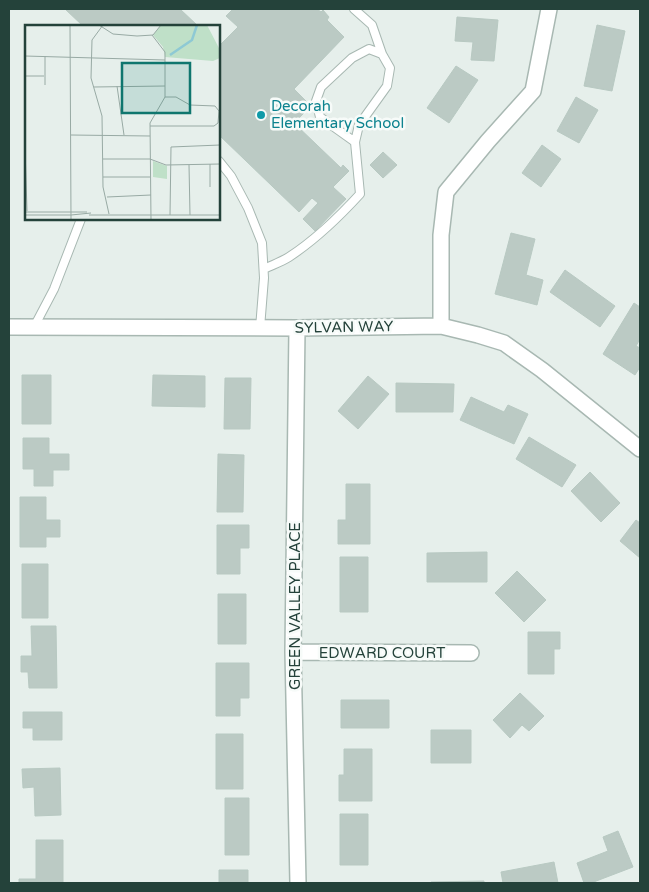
<svg xmlns="http://www.w3.org/2000/svg" width="649" height="892" font-family="'Varela Round',sans-serif">
<style>
.building{fill:#bbcac4;stroke:#b8c9c2}
.lines{fill:none;stroke-linecap:round;stroke-linejoin:round}
.service-casing{stroke:#a8b8b2;stroke-width:10}
.minor-casing{stroke:#a8b8b2;stroke-width:18}
.service{stroke:#fff;stroke-width:8}
.minor{stroke:#fff;stroke-width:15}
.culture-dot{fill:#0f9aa8;stroke:#f7fbf9;stroke-width:2}
.labels{text-anchor:middle;stroke-width:5;stroke-linejoin:round;paint-order:stroke}
.culture-label{font-size:15px;fill:#0d838f;stroke:#f7fbf9;text-anchor:start}
.street-label{font-size:15px;fill:#24423a;stroke:#f7fbf9}
.inset-river{fill:none;stroke:#8ec9d4;stroke-width:2.5}
.inset-road{fill:none;stroke:#98aaa4;stroke-width:1}
.view{fill:#0f766e;fill-opacity:0.15;stroke:#0f766e;stroke-width:2.5}
.inset-edge{fill:none;stroke:#24423a;stroke-width:2.5}
</style>
<rect width="100%" height="100%" fill="#e6efeb"/>
<path class="building" d="M 65,9 L 180,9 L 198,26 L 83,26 Z
M 233,9 L 317,9 L 321,12 L 323,10 L 329,17 L 327,20 L 344,37 L 294,89 L 311,106 L 294,123 L 341,168 L 343,165 L 349,171 L 333,187 L 346,199 L 315,231 L 303,219 L 318,203 L 312,198 L 299,212 L 219,135 L 219,46 L 238,27 L 226,16 Z
M 457,17 L 498,20 L 494,61 L 471,60 L 473,42 L 455,41 Z
M 597,25 L 625,31 L 612,91 L 584,86 Z
M 456,66 L 478,80 L 449,123 L 427,108 Z
M 576,97 L 598,110 L 579,143 L 557,131 Z
M 542,145 L 561,159 L 541,187 L 522,173 Z
M 383,152 L 397,165 L 383,178 L 370,165 Z
M 511,233 L 535,239 L 526,275 L 543,280 L 537,305 L 495,294 Z
M 565,270 L 615,306 L 600,327 L 550,292 Z
M 634,303 L 640,307 L 640,339 L 636,346 L 640,348 L 640,367 L 635,375 L 603,354 Z
M 22,375 L 51,375 L 51,424 L 22,424 Z
M 153,375 L 205,376 L 205,407 L 152,406 Z
M 368,376 L 389,394 L 358,429 L 338,411 Z
M 225,378 L 251,378 L 250,429 L 224,429 Z
M 396,383 L 454,384 L 453,412 L 396,412 Z
M 471,397 L 504,412 L 508,405 L 528,414 L 514,444 L 460,420 Z
M 529,437 L 576,465 L 562,487 L 516,459 Z
M 23,438 L 49,438 L 49,454 L 69,454 L 69,470 L 53,470 L 53,486 L 34,486 L 34,469 L 23,469 Z
M 218,454 L 244,455 L 243,512 L 217,512 Z
M 590,472 L 620,503 L 601,522 L 571,491 Z
M 346,484 L 370,484 L 370,544 L 338,544 L 338,520 L 346,520 Z
M 20,497 L 46,497 L 46,520 L 60,520 L 60,537 L 46,537 L 46,547 L 20,547 Z
M 636,520 L 640,523 L 640,558 L 620,541 Z
M 217,525 L 249,525 L 249,548 L 240,548 L 240,574 L 217,574 Z
M 487,552 L 487,582 L 427,582 L 427,553 Z
M 340,557 L 368,557 L 368,612 L 340,612 Z
M 22,564 L 48,564 L 48,618 L 22,618 Z
M 517,571 L 546,600 L 524,622 L 495,593 Z
M 218,594 L 246,594 L 246,644 L 218,644 Z
M 31,626 L 56,626 L 57,688 L 29,688 L 28,672 L 21,672 L 21,656 L 32,656 Z
M 528,632 L 560,632 L 560,649 L 554,649 L 554,674 L 528,674 Z
M 216,663 L 249,663 L 249,698 L 240,698 L 240,716 L 216,716 Z
M 520,693 L 544,716 L 529,731 L 522,725 L 510,738 L 493,720 Z
M 341,700 L 389,700 L 389,728 L 341,728 Z
M 23,712 L 62,712 L 62,740 L 33,740 L 33,728 L 23,728 Z
M 431,730 L 471,730 L 471,763 L 431,763 Z
M 216,734 L 243,734 L 243,789 L 216,789 Z
M 344,749 L 372,749 L 372,801 L 339,801 L 339,775 L 344,775 Z
M 60,768 L 61,815 L 35,816 L 34,787 L 23,788 L 22,769 Z
M 225,798 L 249,798 L 249,855 L 225,855 Z
M 340,814 L 368,814 L 368,865 L 340,865 Z
M 618,831 L 633,867 L 591,883 L 584,883 L 577,863 L 608,851 L 603,837 Z
M 36,840 L 63,840 L 63,883 L 19,883 L 19,879 L 36,879 Z
M 554,862 L 558,883 L 503,883 L 501,872 Z
M 219,870 L 248,870 L 248,883 L 219,883 Z
M 484,881 L 484,883 L 431,883 L 431,882 Z"/>
<g class="lines">
<defs>
<path id="service" d="M 354,9 L 372,25 L 382,54
M 219,161 L 231,176 L 248,208 L 262,243 L 264,278 L 260,328
M 264,269 C 272,265 281,262 289,257 C 315,240 339,217 360,194 L 355,142 L 359,125 L 387,86 L 390,68 L 382,54 L 369,49 L 352,58 L 321,87 L 316,101 L 320,117 L 355,142
M 34,327 L 54,289 L 81,219"/>
<path id="minor" d="M 441,326 L 441,235 L 446,192 L 488,141 L 533,91 L 549,9
M 9,327 L 297,328 L 441,326 L 478,335 L 504,343 L 542,370 L 640,449
M 297,328 L 293,652 L 298,883
M 293,652 L 471,653"/>
</defs>
<use href="#service" class="service-casing"/>
<use href="#minor" class="minor-casing"/>
<use href="#service" class="service"/>
<use href="#minor" class="minor"/>
</g>
<circle class="culture-dot" cx="261" cy="115" r="5"/>
<g class="labels">
<g class="culture-label">
<text x="271" y="111">Decorah<tspan x="271" dy="17">Elementary School</tspan></text>
</g>
<g class="street-label">
<text transform="translate(344 327) rotate(-1)" y="5">SYLVAN WAY</text>
<text transform="translate(295 606) rotate(-90)" y="5">GREEN VALLEY PLACE</text>
<text x="382" y="658">EDWARD COURT</text>
</g>
</g>
<g transform="translate(25 25)">
<rect width="195" height="195" fill="#e6efeb"/>
<path d="M 136,0 L 182,0 L 195,25 L 195,33 L 188,36 L 140,32 L 138,22 L 128,10 ZM 128,136 L 142,141 L 142,154 L 128,152 Z" fill="#bfe0c8"/>
<path class="inset-river" d="M 145,30 L 167,15 L 172,0"/>
<path class="inset-road" d="M 45,0 L 46,195M 74,0 L 88,9 L 112,11 L 128,10 L 136,0M 78,0 L 67,15 L 66,53 L 77,91 L 78,162 L 84,189M 0,31 L 140,35M 0,51 L 19,51M 20,60 L 20,31M 92,61 L 99,110M 69,62 L 140,61M 125,101 L 189,101 L 193,98 L 194,86 L 190,81 L 165,80 L 151,72 L 140,72M 46,110 L 125,111M 0,123 L 2,186M 78,134 L 125,134 L 141,140 L 195,139M 185,139 L 185,162M 164,140 L 165,190M 78,152 L 125,152M 82,172 L 126,170M 0,187 L 62,187M 0,190 L 46,190M 46,190 L 66,188M 64,190 L 195,190M 145,190 L 146,122 L 195,120M 126,195 L 125,98 L 140,72 L 140,27 L 127,10"/>
<path class="view" d="M 97,38 L 165,38 L 165,88 L 97,88 Z"/>
<rect width="195" height="195" class="inset-edge"/>
</g>
<rect width="649" height="892" fill="none" stroke="#24423a" stroke-width="20"/>
</svg>
